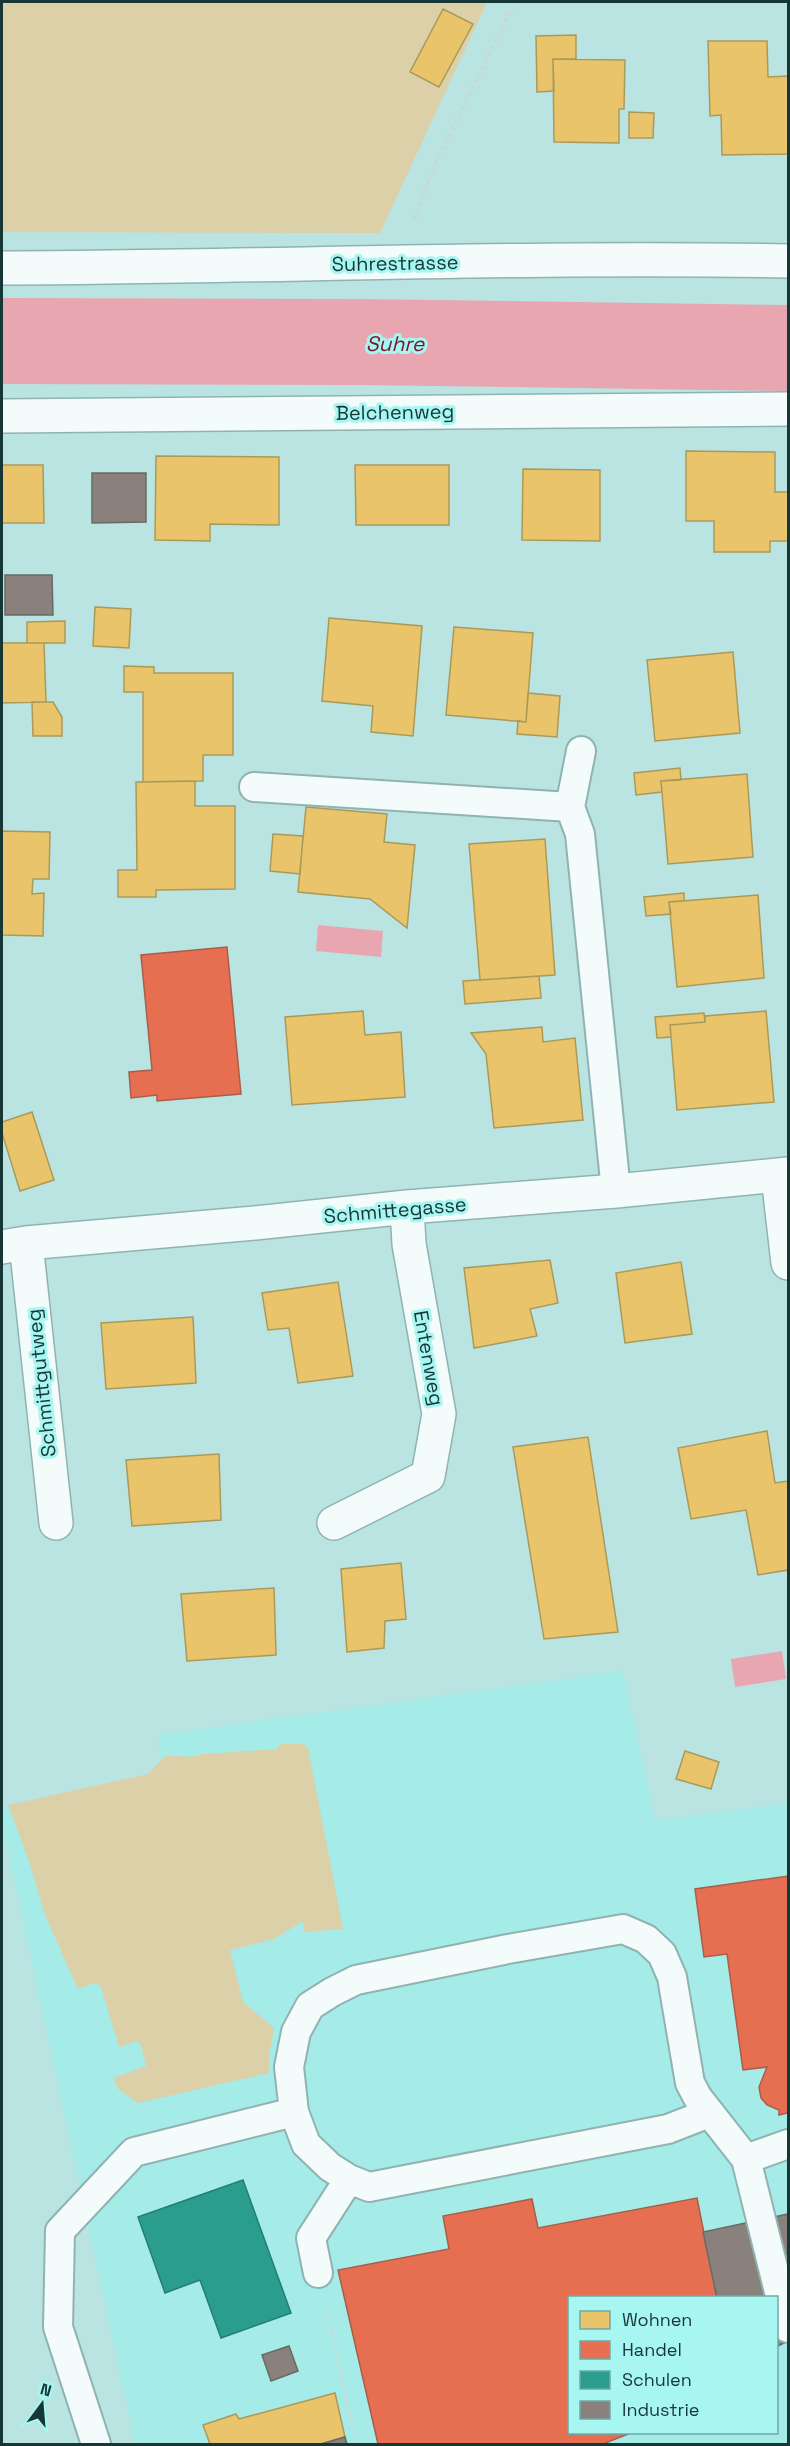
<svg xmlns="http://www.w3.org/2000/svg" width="790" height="2446" font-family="'Space Grotesk',sans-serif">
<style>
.built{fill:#a5ebe8;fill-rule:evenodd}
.green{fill:#dbd0a8}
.water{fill:#e8a6b1}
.homes{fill:#e9c46a;stroke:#aa9a5a;stroke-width:1.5}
.shops{fill:#e76f51;stroke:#a85e49;stroke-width:1.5}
.schools{fill:#2a9d8f;stroke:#247e74;stroke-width:1.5}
.industry{fill:#8a817c;stroke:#676b67;stroke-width:1.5}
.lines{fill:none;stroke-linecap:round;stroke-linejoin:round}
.river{stroke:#e8a6b1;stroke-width:86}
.lane-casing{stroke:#90b3b2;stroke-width:32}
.street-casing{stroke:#90b3b2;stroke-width:36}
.path{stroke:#cad7d7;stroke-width:4;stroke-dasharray:3 4.5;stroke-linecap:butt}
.lane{stroke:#f4fbfb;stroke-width:28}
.street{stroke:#f4fbfb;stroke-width:33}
.labels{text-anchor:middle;stroke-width:6;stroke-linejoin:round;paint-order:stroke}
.street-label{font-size:20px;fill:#163736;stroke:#a7f6f2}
.water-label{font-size:21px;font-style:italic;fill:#7a1730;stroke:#a7f6f2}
</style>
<rect width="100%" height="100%" fill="#b9e4e2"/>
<path class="built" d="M 623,1671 L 655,1820 L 788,1803 L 788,2444 L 135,2444 L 2,1822 L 2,1806 L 163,1774 L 158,1735 ZM 570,2298 L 776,2298 L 776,2432 L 570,2432 Z"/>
<path class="green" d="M 2,2 L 487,2 L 380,233 L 2,232 Z
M 280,1744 L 304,1744 L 308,1748 L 343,1929 L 304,1932 L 303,1921 L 274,1939 L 230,1950 L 243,2002 L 274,2028 L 269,2056 L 269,2073 L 138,2103 L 118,2089 L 113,2078 L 146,2066 L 141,2045 L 137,2041 L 119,2047 L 101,1987 L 95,1983 L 78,1989 L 45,1915 L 29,1861 L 8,1805 L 148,1774 L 165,1756 C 179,1755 189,1759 202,1754 L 277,1749 Z"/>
<path class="water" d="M 318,925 L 383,931 L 381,957 L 316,951 Z
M 782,1651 L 786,1679 L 735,1687 L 731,1659 Z"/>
<path class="homes" d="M 443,9 L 473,24 L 439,87 L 410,72 Z
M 576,35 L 576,59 L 553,59 L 554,91 L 537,92 L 536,36 Z
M 708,41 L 767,41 L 768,77 L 788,76 L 788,154 L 722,155 L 721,115 L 710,116 Z
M 553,59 L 625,60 L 624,109 L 619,109 L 619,143 L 554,142 Z
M 629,112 L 654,113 L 653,138 L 629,138 Z
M 686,451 L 775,452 L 775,492 L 788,492 L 788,541 L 770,541 L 770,552 L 714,552 L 714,521 L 686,521 Z
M 156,456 L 279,457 L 279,525 L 210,524 L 210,541 L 155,540 Z
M 2,465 L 43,465 L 44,523 L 2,523 Z
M 355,465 L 449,465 L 449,525 L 356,525 Z
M 523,469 L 600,470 L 600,541 L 522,540 Z
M 95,607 L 131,609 L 129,648 L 93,646 Z
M 329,618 L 422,626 L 413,736 L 371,732 L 373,706 L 322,701 Z
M 65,621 L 65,643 L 27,643 L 27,622 Z
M 454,627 L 533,633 L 526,722 L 446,715 Z
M 2,643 L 44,643 L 46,702 L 2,703 Z
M 733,652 L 740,733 L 655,741 L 647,660 Z
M 124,666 L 154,667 L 154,673 L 233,673 L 233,755 L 203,755 L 203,781 L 143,782 L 143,692 L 124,692 Z
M 528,693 L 560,696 L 557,737 L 517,734 L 518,721 L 526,722 Z
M 32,702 L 53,702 L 62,717 L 62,736 L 33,736 Z
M 680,768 L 681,780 L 661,781 L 662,792 L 636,795 L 634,773 Z
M 747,774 L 753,857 L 668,864 L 661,781 Z
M 195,781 L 195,806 L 235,806 L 235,889 L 156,890 L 156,897 L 118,897 L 118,870 L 137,870 L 136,782 Z
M 306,807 L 387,814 L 384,842 L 415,845 L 407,928 L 370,899 L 298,892 Z
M 2,831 L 50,832 L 49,879 L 33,879 L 32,894 L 44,893 L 43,936 L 2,935 Z
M 273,834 L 303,836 L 300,874 L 270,871 Z
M 545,839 L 555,975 L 480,980 L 469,844 Z
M 684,893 L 684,901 L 669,902 L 671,914 L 646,916 L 644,897 Z
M 758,895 L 764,978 L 677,987 L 669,902 Z
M 539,976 L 541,998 L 465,1004 L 463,981 Z
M 363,1011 L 365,1035 L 401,1032 L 405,1097 L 292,1105 L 285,1017 Z
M 766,1011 L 774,1102 L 677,1110 L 670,1025 L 705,1022 L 705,1016 Z
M 704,1013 L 705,1022 L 670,1025 L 671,1037 L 657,1038 L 655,1017 Z
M 542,1027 L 543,1042 L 575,1038 L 583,1120 L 494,1128 L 486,1054 L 471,1033 Z
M 32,1112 L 54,1180 L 20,1191 L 2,1133 L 2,1122 Z
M 550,1260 L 558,1303 L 530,1309 L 537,1336 L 474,1348 L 464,1268 Z
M 681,1262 L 692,1334 L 625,1343 L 616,1273 Z
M 338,1282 L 353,1376 L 298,1383 L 289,1328 L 268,1330 L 262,1293 Z
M 193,1317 L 196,1383 L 106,1389 L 101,1323 Z
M 767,1431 L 775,1483 L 788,1481 L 788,1570 L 758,1575 L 746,1510 L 691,1519 L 678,1448 Z
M 588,1437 L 618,1632 L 544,1639 L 513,1447 Z
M 219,1454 L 221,1520 L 132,1526 L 126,1460 Z
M 401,1563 L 406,1619 L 385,1621 L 384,1648 L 347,1652 L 341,1569 Z
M 274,1588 L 276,1655 L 187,1661 L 181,1594 Z
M 685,1751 L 719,1762 L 711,1789 L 676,1779 Z
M 335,2393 L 345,2437 L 321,2444 L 210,2444 L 203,2425 L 236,2414 L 239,2419 Z"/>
<path class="shops" d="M 227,947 L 241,1094 L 157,1101 L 157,1095 L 131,1098 L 129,1072 L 152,1070 L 141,955 Z
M 788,1876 L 788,2113 L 779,2115 L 779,2110 L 767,2105 L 761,2098 L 759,2087 L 767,2067 L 743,2070 L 727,1954 L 704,1957 L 695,1889 Z
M 697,2198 L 717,2298 L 570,2298 L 570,2432 L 633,2432 L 603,2444 L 378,2444 L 338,2270 L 449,2249 L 443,2216 L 532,2199 L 538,2228 Z"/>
<path class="schools" d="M 243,2180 L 291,2313 L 221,2338 L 200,2280 L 165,2293 L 138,2217 Z"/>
<path class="industry" d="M 92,473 L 146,473 L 146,522 L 92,523 Z
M 5,575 L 52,575 L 53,615 L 5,615 Z
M 788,2214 L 788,2341 L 776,2347 L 776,2298 L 717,2298 L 703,2232 Z
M 289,2346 L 298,2371 L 271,2381 L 262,2355 Z
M 345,2437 L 347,2444 L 321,2444 Z"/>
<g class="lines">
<path class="river" d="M 2,341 L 358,342 L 788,348"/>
<defs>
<path id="lane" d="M 581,751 L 570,807 L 580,834 L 616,1191
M 254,787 L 570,807
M 709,2113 L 668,2129 L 369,2187 L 349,2179 L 330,2167 L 306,2144 L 294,2112 L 289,2067 L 296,2032 L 310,2006 L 332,1992 L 356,1980 L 508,1949 L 623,1929 L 646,1939 L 662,1954 L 672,1977 L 690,2083 L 698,2098 L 746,2159 L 788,2328
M 746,2159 L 788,2144
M 318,2273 L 311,2238 L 349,2179
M 96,2444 L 58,2327 L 60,2231 L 134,2152 L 294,2112"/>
<path id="street" d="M 2,268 C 264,267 526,256 788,261
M 2,416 L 788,409
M 778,1176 L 788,1263
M 26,1243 L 56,1523
M 2,1247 L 26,1243 L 255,1223 L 407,1207 L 616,1191 L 788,1174
M 334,1523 L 428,1476 L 439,1414 L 409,1244 L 407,1207"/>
</defs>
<use href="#lane" class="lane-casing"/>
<use href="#street" class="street-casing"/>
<path class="path" d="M 414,219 L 436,162 L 515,2
M 327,2310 L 356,2444"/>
<use href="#lane" class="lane"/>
<use href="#street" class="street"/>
</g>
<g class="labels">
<g class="street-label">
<text transform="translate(395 263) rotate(-1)" y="7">Suhrestrasse</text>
<text transform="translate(395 412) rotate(-1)" y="7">Belchenweg</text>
<text transform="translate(395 1210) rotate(-5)" y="7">Schmittegasse</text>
<text transform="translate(429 1358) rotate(80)" y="7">Entenweg</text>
<text transform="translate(41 1383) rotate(-96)" y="7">Schmittgutweg</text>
</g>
<g class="water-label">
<text x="395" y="351">Suhre</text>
</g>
</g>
<rect width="790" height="2446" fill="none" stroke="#163736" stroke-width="6"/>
<rect x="568" y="2296" width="210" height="138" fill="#a7f6f2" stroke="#6daaa7" stroke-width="1.5"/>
<rect x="580" y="2311" width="30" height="18" fill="#e9c46a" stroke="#6daaa7" stroke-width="1.5"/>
<text x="622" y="2326" font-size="18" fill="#163736">Wohnen</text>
<rect x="580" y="2341" width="30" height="18" fill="#e76f51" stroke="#6daaa7" stroke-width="1.5"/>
<text x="622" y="2356" font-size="18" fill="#163736">Handel</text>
<rect x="580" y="2371" width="30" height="18" fill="#2a9d8f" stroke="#6daaa7" stroke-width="1.5"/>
<text x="622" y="2386" font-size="18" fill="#163736">Schulen</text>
<rect x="580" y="2401" width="30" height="18" fill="#8a817c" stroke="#6daaa7" stroke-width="1.5"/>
<text x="622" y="2416" font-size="18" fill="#163736">Industrie</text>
<g transform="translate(42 2404) rotate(16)" stroke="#a7f6f2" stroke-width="4.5" paint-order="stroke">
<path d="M0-4.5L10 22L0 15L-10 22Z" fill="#163736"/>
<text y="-9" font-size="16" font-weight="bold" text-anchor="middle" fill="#163736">N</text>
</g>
</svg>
